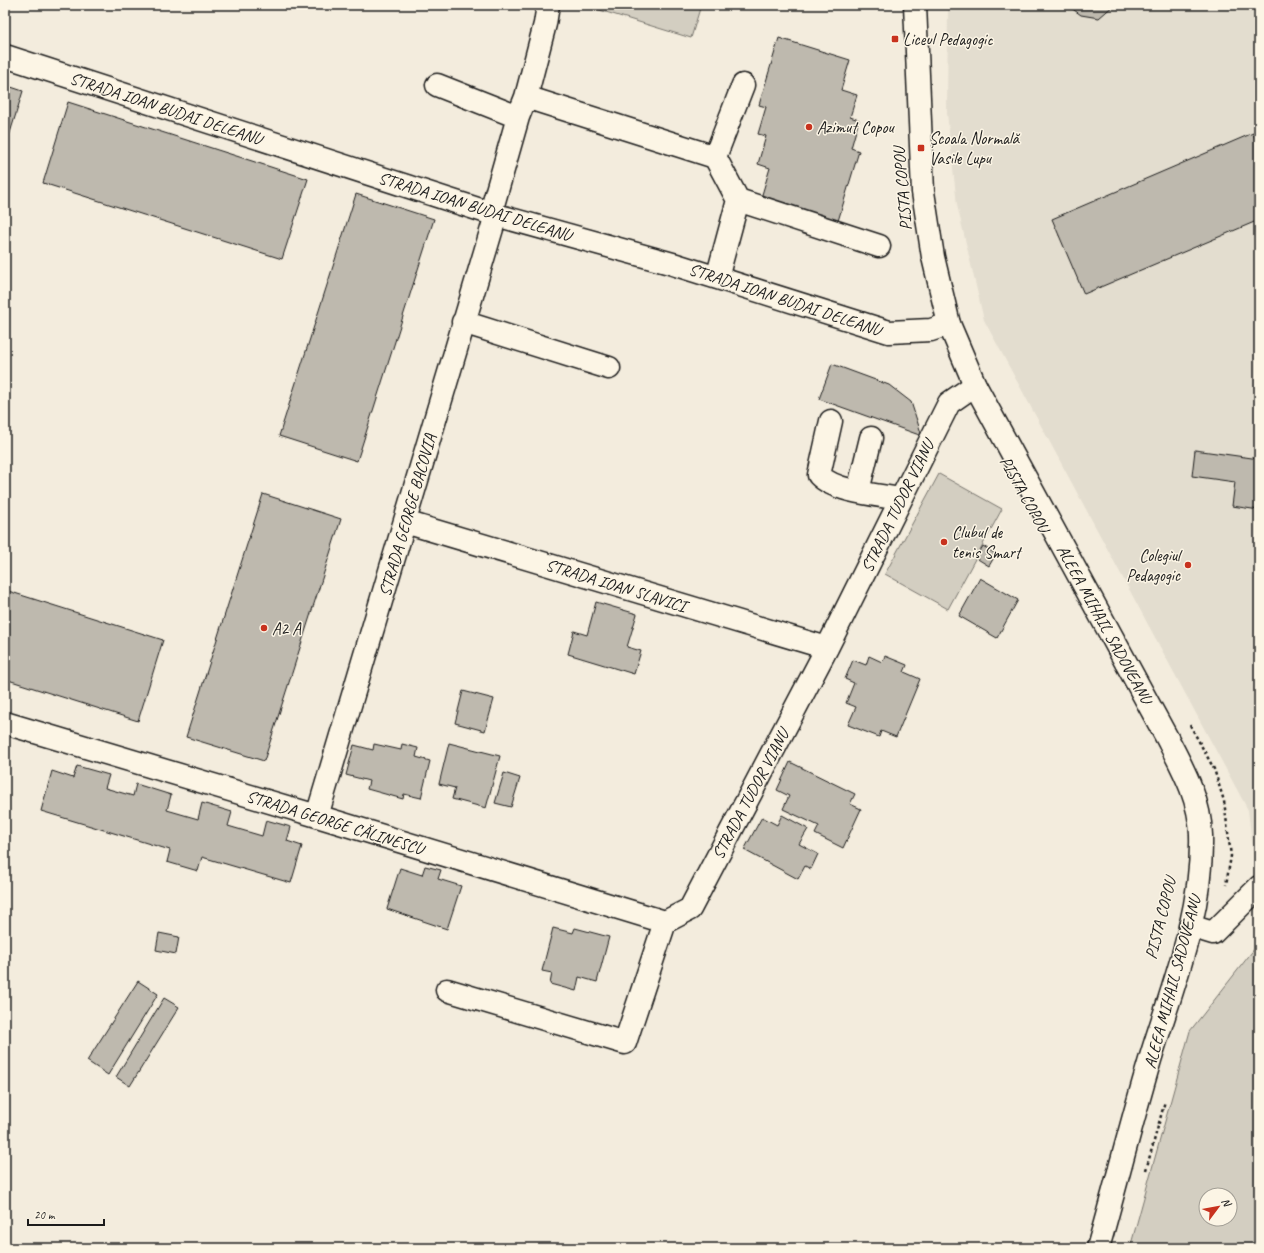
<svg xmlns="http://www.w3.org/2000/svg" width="1264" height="1253" font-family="Caveat,sans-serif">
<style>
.built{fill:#e3ddcf}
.green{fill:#d3cec1;stroke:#78756e;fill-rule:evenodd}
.building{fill:#beb9ae;stroke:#1c1c1c}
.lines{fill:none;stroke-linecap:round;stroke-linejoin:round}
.minor-casing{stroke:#1c1c1c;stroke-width:25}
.major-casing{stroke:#1c1c1c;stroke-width:25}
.path{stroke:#1c1c1c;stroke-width:2.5;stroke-dasharray:3 3;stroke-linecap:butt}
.minor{stroke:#fcf5e5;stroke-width:22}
.major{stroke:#fcf5e5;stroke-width:22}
.poi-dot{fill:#c8321e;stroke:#fcf5e5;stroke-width:1.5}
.labels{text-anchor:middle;stroke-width:3;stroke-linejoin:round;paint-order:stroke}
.poi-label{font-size:17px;fill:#1c1c1c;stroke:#fcf5e5;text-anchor:start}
.street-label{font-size:17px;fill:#1c1c1c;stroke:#fcf5e5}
</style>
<rect width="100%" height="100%" fill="#f3ecdd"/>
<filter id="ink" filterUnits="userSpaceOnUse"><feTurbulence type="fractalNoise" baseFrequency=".025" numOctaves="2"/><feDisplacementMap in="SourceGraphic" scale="8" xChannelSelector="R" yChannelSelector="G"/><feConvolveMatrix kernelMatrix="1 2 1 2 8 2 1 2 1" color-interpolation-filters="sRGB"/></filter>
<g filter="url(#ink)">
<path class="built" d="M 948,5 L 1259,5 L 1259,900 L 1248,810 L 984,320 L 957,205 L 947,113 Z"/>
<path class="green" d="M 583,5 L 701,5 L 691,38 Z
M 939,474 L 1002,509 L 948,609 L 885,574 Z
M 1259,943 L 1259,1248 L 1130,1248 L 1190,1031 ZM 1206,1195 L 1230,1195 L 1230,1219 L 1206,1219 Z"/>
<path class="building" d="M 1067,5 L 1114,5 L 1099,18 L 1081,15 Z
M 779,38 L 850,60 L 841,90 L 857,95 L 850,117 L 859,120 L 851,148 L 859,151 L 838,221 L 761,198 L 770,168 L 758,164 L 766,136 L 758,134 L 766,107 L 759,105 Z
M 5,85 L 23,91 L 5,149 Z
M 68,102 L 308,179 L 282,259 L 43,183 Z
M 1253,133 L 1259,148 L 1259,220 L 1084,294 L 1052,219 Z
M 356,194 L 434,219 L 357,461 L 279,436 Z
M 832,364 L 889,385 L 911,402 L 922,436 L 819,399 Z
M 1195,450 L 1259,459 L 1259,510 L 1232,506 L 1235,482 L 1192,476 Z
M 263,494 L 341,519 L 264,761 L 186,737 Z
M 983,546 L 996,554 L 989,566 L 976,558 Z
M 980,578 L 1018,600 L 997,638 L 959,616 Z
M 5,590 L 163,640 L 138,721 L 5,679 Z
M 596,602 L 637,614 L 627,647 L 641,651 L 634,674 L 568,654 L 574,631 L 587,635 Z
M 869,656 L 882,662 L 885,656 L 907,665 L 904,672 L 920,679 L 896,737 L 881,731 L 879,737 L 848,725 L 856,707 L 846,703 L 854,683 L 845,679 L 853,660 L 866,665 Z
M 463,691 L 494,699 L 485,731 L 455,723 Z
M 449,743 L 500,756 L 486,808 L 452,799 L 455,788 L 439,784 Z
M 374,744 L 401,750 L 402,744 L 418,748 L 416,757 L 430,761 L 421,798 L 404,794 L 403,799 L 367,789 L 369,781 L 346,775 L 354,745 L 373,750 Z
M 790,762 L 855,794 L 850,804 L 861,809 L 843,848 L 815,834 L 819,826 L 783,809 L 789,796 L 777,790 Z
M 77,766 L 109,775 L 105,788 L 133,796 L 136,784 L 171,795 L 167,810 L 198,819 L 202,803 L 232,812 L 228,826 L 262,836 L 266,820 L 291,827 L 287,841 L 302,846 L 291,883 L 202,857 L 198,871 L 167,862 L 170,850 L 41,811 L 52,771 L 73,778 Z
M 504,773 L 520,778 L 511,807 L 495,803 Z
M 782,815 L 808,829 L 799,844 L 818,854 L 811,869 L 805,866 L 798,879 L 744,850 L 762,817 L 777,825 Z
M 425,866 L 441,870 L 438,879 L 461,886 L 447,929 L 387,909 L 400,868 L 422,875 Z
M 553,928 L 573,933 L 575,928 L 609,937 L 597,982 L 579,977 L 576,991 L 550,984 L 552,973 L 542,971 Z
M 159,933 L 179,937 L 176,954 L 156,950 Z
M 138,981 L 158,994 L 108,1075 L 87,1061 Z
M 164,998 L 179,1007 L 130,1086 L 116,1077 Z"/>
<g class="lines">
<defs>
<path id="minor" d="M 5,56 L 496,215 L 673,264 L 889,332 L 931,330 L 949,324
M 437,85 L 518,117
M 526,97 L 715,157
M 738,200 L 715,157 L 743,85
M 491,212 L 518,117 L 526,97 L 545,24 L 548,5
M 717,278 L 738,200 L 879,246
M 463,322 L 609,368
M 831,421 L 819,475 C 835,492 878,495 901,499
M 858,491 L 871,438
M 405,522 L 827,648
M 5,723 L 317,816 L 665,922
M 317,816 L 496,215
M 1190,926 L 1213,933 L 1259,887
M 447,990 L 625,1043 L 665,922 L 690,909 L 827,648 L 949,403 L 975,385"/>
<path id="major" d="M 915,5 L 923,192 L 933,257 L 949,324 L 975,385 L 1167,738 C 1183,769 1200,799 1201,835 C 1203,909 1175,980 1153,1050 C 1133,1115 1117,1182 1098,1248"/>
</defs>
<use href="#minor" class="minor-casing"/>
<use href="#major" class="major-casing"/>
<path class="path" d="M 1190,725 L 1214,769 L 1224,801 L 1231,856 L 1226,885
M 1146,1170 L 1165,1101"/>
<use href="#minor" class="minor"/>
<use href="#major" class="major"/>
</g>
</g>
<g class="poi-dot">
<rect x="891" y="35" width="8" height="8" rx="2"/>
<circle cx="809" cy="127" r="4"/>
<rect x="917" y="144" width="8" height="8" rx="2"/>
<circle cx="944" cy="542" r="4"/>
<circle cx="1188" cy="565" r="4"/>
<circle cx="264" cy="628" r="4"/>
</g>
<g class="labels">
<g class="poi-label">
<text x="903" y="45">Liceul Pedagogic</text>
<text x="817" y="133">Azimut Copou</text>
<text x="929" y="144">Școala Normală<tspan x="929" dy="20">Vasile Lupu</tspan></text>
<text x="952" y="538">Clubul de<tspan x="952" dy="20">tenis Smart</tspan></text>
<text x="1180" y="561" text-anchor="end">Colegiul<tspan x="1180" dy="20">Pedagogic</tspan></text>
<text x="272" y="634">A2 A</text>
</g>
<g class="street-label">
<text transform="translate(166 108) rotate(18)" y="6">STRADA IOAN BUDAI DELEANU</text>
<text transform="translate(902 189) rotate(-95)" y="6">PISTA COPOU</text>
<text transform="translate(475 206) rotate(17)" y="6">STRADA IOAN BUDAI DELEANU</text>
<text transform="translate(785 299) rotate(18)" y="6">STRADA IOAN BUDAI DELEANU</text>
<text transform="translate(1025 494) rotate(61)" y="6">PISTA COPOU</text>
<text transform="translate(897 506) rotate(-64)" y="6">STRADA TUDOR VIANU</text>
<text transform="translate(407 515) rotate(-74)" y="6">STRADA GEORGE BACOVIA</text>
<text transform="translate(616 585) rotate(17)" y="6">STRADA IOAN SLAVICI</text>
<text transform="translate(1105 624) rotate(61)" y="6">ALEEA MIHAIL SADOVEANU</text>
<text transform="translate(750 794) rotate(-62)" y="6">STRADA TUDOR VIANU</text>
<text transform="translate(335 822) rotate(17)" y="6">STRADA GEORGE CĂLINESCU</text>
<text transform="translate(1160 918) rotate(-76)" y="6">PISTA COPOU</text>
<text transform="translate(1172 982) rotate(-75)" y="6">ALEEA MIHAIL SADOVEANU</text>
</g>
</g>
<rect width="1264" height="1253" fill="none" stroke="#fcf5e5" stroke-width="20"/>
<rect x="10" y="10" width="1244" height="1233" fill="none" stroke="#1c1c1c" stroke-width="1.5" filter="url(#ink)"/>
<g transform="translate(1218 1207) rotate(58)"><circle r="19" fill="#fcf5e5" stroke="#a29e95"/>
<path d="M0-3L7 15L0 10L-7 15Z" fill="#c8321e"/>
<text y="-6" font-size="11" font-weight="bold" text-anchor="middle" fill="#1c1c1c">N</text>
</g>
<path d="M28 1219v6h76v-6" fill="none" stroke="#1c1c1c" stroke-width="2"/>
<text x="34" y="1219" font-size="12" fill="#1c1c1c" stroke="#fcf5e5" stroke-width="3" paint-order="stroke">20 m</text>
</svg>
